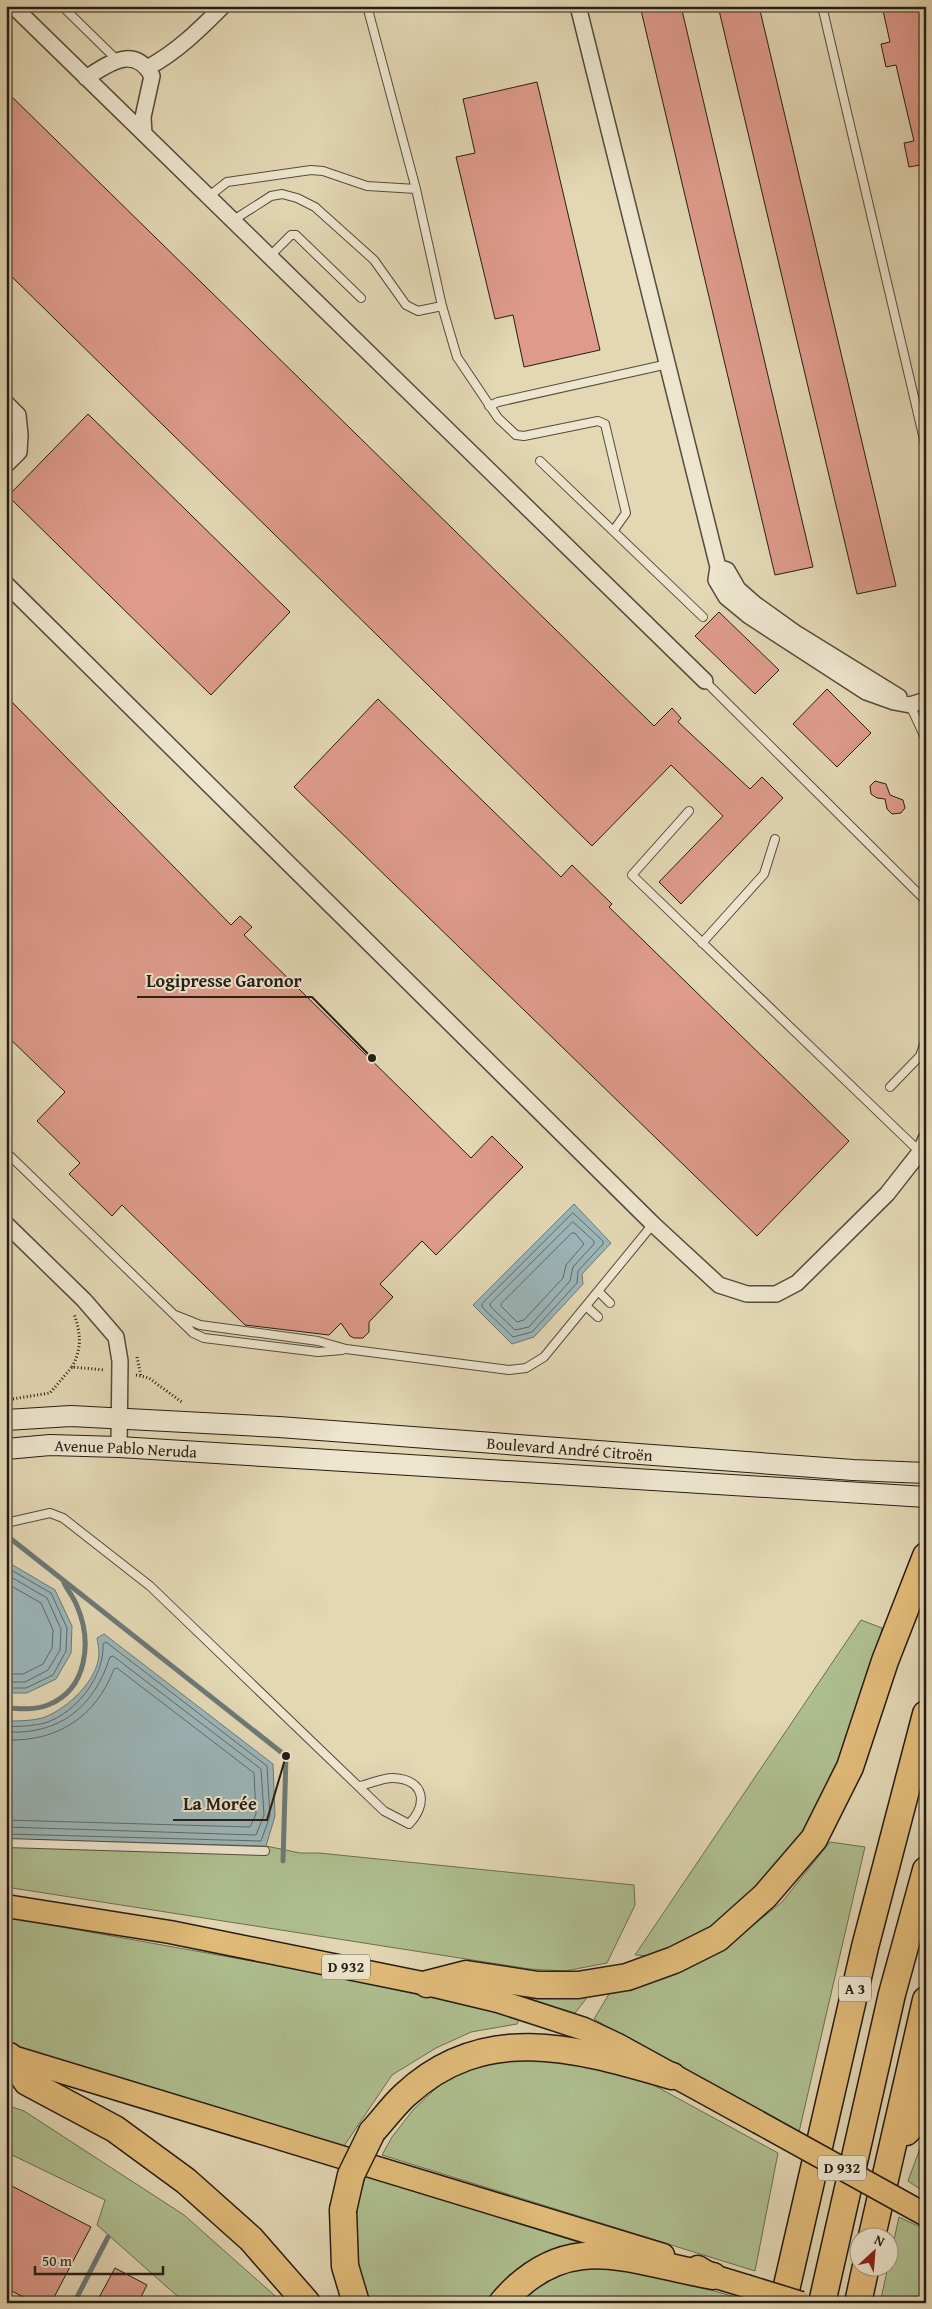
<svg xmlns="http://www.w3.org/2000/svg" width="932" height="2309" font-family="'Gentium Book Plus',serif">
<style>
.green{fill:#afbf90;stroke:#6a6e52}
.water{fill:#9bb6b9;stroke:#6c7977}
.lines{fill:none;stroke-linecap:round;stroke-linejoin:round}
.shore{stroke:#606a66;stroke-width:1}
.stream{stroke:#6c7977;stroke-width:5}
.building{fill:#de9b8c;stroke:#251d14}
.lane-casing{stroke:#544c3c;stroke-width:10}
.street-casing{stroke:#544c3c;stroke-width:18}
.secondary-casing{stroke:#251d14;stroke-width:22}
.primary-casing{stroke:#251d14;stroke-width:25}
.highway-casing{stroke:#251d14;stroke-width:29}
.path{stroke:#251d14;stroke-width:3;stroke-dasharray:1 2.5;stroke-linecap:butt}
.lane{stroke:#ede5ce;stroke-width:8}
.street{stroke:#ede5ce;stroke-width:15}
.secondary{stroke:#ede5ce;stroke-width:20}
.primary{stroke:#e2bc7a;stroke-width:22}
.highway{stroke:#e2bc7a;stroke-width:26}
.primary-bridge-casing{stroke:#251d14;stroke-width:25;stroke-linecap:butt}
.highway-bridge-casing{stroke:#251d14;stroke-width:29;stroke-linecap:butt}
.primary-bridge{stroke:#e2bc7a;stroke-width:22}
.highway-bridge{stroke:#e2bc7a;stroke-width:26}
.labels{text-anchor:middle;stroke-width:4;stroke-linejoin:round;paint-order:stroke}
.shield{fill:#ede5ce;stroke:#61594c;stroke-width:1}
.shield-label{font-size:15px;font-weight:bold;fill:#251d14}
.street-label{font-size:16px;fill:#251d14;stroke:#ede5ce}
.leader{fill:none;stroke:#251d14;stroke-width:2}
.callout-dot{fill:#251d14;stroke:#ede5ce;stroke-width:2}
.callout-label{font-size:18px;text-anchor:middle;font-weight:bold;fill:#251d14;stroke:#ede5ce;stroke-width:4;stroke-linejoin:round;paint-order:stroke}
</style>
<rect width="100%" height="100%" fill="#e3d7b4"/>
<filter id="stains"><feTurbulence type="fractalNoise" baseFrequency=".004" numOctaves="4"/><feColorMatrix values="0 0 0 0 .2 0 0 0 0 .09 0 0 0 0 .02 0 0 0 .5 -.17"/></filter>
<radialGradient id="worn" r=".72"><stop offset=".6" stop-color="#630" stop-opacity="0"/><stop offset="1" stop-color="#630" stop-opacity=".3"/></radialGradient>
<path class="green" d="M 861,1620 L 882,1628 L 877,1654 L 843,1759 L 807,1832 L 760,1889 L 714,1927 L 654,1956 L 635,1955 Z
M 6,1839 L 266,1846 L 300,1853 L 319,1853 L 634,1885 L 635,1905 L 607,1963 L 565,1971 L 530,1969 L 6,1887 Z
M 830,1842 L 865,1847 L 799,2132 L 755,2112 L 594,2019 L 609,1994 L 677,1973 L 725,1948 L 782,1902 Z
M 6,1917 L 324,1974 L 520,2017 L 517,2024 L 471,2032 L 436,2048 L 392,2075 L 342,2149 L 6,2045 Z
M 589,1995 L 575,2013 L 526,1999 Z
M 507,2056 L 594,2067 L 637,2076 L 778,2153 L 755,2271 L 382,2155 L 392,2137 L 413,2110 L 453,2072 Z
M 6,2105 L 24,2111 L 184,2215 L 283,2303 L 185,2303 L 97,2225 L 105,2200 L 6,2152 Z
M 926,2132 L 926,2193 L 908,2181 Z
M 366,2175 L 587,2245 L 536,2258 L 509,2275 L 486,2303 L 371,2303 L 359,2270 L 355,2211 Z
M 899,2217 L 926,2230 L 926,2303 L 880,2303 Z
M 584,2268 L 647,2272 L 746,2300 L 745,2303 L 518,2303 L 546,2279 Z"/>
<path class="water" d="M 574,1204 L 611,1243 L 582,1274 L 583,1284 L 534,1337 L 512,1344 L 473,1305 Z
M 6,1561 L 55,1590 L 72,1626 L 71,1653 L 56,1679 L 27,1693 L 6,1693 Z
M 104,1634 L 273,1764 L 275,1816 L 266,1846 L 6,1839 L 6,1721 C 18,1721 34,1721 45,1717 C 68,1708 98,1680 99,1654 C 99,1649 98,1643 97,1638 Z"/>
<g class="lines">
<path class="shore" d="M 573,1213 L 603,1241 L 603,1244 L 578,1271 L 577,1283 L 532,1332 L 513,1337 L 482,1307 L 482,1304 Z
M 573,1222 L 594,1241 L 594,1244 L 573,1267 L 570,1281 L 529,1327 L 515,1330 L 491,1307 L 490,1304 Z
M 572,1233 L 575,1233 L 584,1244 L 566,1265 L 563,1278 L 524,1320 L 517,1322 L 501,1306 L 501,1304 Z
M 6,1567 L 51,1593 L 67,1628 L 66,1651 L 53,1675 L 26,1688 L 6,1688
M 6,1574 L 47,1598 L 61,1629 L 60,1650 L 48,1670 L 25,1682 L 6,1682
M 6,1583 L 41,1603 L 53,1630 L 52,1648 L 43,1664 L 23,1674 L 6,1674
M 6,1726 C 18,1727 33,1726 45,1723 C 76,1713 105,1676 103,1644 L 106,1642 L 267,1766 L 270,1816 L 261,1841 L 6,1834
M 6,1732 C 60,1735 94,1707 110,1657 L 113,1656 L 261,1769 L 264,1815 L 256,1835 L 6,1827
M 6,1740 C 57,1742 96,1717 114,1669 L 117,1668 L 254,1773 L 256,1814 L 250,1827 L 6,1820"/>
<path class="stream" d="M 6,1535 L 286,1756 L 283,1861
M 6,1708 C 20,1709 35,1710 48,1705 C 88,1689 92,1641 77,1606 C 74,1598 68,1591 64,1583
M 74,2303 L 108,2237"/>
</g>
<path class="building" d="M 640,6 L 681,6 L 813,567 L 775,575 Z
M 718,6 L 759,6 L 896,586 L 857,594 Z
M 882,6 L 926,6 L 926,167 L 921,167 L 920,165 L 909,167 L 904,143 L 914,141 L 896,65 L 886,67 L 881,44 L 890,42 Z
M 537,82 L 600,350 L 524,367 L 513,315 L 495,319 L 456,157 L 475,153 L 463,99 Z
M 6,91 L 654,726 L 672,708 L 681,718 L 678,722 L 750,789 L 762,777 L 783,798 L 681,904 L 659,882 L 723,816 L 671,765 L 592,846 L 6,271 Z
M 88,414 L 290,612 L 211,695 L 8,496 Z
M 719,612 L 779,670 L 755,694 L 695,636 Z
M 827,689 L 871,733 L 837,767 L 793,724 Z
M 6,696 L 231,925 L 240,916 L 252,927 L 244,935 L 471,1158 L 492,1136 L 523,1167 L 436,1255 L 422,1241 L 380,1284 L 393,1297 L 369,1322 L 369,1332 L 363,1338 L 354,1338 L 350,1336 L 341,1323 L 329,1335 L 245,1325 L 122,1205 L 112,1216 L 69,1174 L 80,1163 L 37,1121 L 65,1092 L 6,1035 Z
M 378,699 L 561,877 L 572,865 L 612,904 L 609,907 L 849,1141 L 757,1236 L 294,787 Z
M 875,781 L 886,784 L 890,795 L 903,800 L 905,808 L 901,813 L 892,814 L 887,809 L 885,799 L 877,798 L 871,794 L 870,786 Z
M 6,2183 L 91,2227 L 51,2303 L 35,2303 L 6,2288 Z
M 115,2268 L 147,2285 L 138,2303 L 96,2303 Z"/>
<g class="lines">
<defs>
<path id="lane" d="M 62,6 L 116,59
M 367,6 L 416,189 L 442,306 L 457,357 L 498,418 L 516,435 L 524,436 L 598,421 L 605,424 L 626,513 L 614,530
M 822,6 L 926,448
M 208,197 L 227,182 L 311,170 L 323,171 L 367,186 L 416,189
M 232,221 L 271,196 L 282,194 L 297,198 L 315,207 L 374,260 L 406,305 L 418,311 L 442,306
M 269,257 L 291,235 L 296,235 L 361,298
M 489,406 L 498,402 L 668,364
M 540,461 L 703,617
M 711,687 L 926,901
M 910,705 L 926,740
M 689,811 L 632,875 L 920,1152
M 702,943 L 764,874 L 775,839
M 890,1087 L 920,1056 L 926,1039
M 6,1152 L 193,1333 L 204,1338 L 318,1352 L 342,1350
M 598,1291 L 610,1303
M 586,1306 L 598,1317
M 175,1315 L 200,1325 L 318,1341 L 346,1349 L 509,1370 L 526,1368 L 544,1357 L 653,1224
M 6,1523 L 50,1513 L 63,1518 L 150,1586 L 384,1811 L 409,1824 C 428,1804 425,1780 394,1778 C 384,1777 370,1784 360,1786
M 6,1843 L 265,1851"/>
<path id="street" d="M 13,6 L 705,681
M 578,6 L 718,567 L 716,580 L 726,597 L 749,616 L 866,692 L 894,702 L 910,705 L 926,700
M 147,68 C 177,52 199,30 223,6
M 86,78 C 108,64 134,44 152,76 L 143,117 L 144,134
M 6,403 L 18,415 L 20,435 L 19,452 L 6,465
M 718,567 L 727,570 L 738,589 L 755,604 L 797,634 L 899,697
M 6,584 L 653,1224 L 719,1285 L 747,1294 L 776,1294 L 797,1283 L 887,1194 L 920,1152 L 926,1139
M 6,1224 L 84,1300 L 116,1337 L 120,1361 L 119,1447"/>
<g id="secondary">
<path id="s1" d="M 6,1420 L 71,1416 L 279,1427 L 853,1470 L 926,1473"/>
<path id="s2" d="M 6,1449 L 50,1445 L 119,1447 L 926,1497"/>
</g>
<path id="primary" d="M 6,1906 L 170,1932 L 427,1984 L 498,2001 L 584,2029 L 616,2044 L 758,2122
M 6,2055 L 663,2255
M 698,2267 L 713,2276 L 746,2286"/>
<path id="highway" d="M 427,1984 L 466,1974 L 538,1985 L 578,1985 L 627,1977 L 674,1960 L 718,1938 L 765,1896 L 814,1839 L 850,1767 L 885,1661 L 926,1556
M 9,2056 L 27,2082 L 115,2129 L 186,2181 L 251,2239 L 307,2303
M 372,2132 C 383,2120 393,2106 405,2095 C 486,2020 578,2049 672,2076
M 906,2132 L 911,2127 L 926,2088
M 343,2210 L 345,2266 L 356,2303
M 872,2236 L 926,2000
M 502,2303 C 567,2226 631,2262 713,2276
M 783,2303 L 865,1947 L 926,1714
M 822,2303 L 892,1994 L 926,1870
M 858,2303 L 866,2266"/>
</defs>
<use href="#lane" class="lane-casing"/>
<use href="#street" class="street-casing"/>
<use href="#secondary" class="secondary-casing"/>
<use href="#primary" class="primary-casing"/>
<use href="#highway" class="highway-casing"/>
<path class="path" d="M 137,1357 L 141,1376
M 72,1367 C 82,1349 81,1333 74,1314
M 136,1375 L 149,1378 L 183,1403
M 6,1400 L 50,1393 L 72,1367 L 105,1370"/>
<use href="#lane" class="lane"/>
<use href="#street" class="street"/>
<use href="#secondary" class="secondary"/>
<use href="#primary" class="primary"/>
<use href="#highway" class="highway"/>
<defs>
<path id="primary-bridge" d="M 758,2122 L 926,2215
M 746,2286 L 801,2303"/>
<path id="highway-bridge" d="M 343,2210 L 351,2175 L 372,2132"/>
</defs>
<use href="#primary-bridge" class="primary-bridge-casing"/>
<use href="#highway-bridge" class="highway-bridge-casing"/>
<use href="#primary-bridge" class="primary-bridge"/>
<use href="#highway-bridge" class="highway-bridge"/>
</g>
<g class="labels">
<g class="shield">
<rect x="322" y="1954.5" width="48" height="25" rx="4"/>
<rect x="839" y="1976.5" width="32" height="25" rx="4"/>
<rect x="818" y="2155.5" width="48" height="25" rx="4"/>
</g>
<g class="shield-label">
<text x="346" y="1972">D 932</text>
<text x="855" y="1994">A 3</text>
<text x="842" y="2173">D 932</text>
</g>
<g class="street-label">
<text dy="6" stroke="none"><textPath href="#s1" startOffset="565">Boulevard André Citroën</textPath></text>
<text dy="6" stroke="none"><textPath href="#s2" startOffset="120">Avenue Pablo Neruda</textPath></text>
</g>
</g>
<path class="leader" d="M372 1058L312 997H137M286 1756L267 1820H173"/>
<g class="callout-dot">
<circle cx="372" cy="1058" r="5"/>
<circle cx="286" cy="1756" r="5"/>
</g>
<g class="callout-label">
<text x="224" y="987">Logipresse Garonor</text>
<text x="220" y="1810">La Morée</text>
</g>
<rect width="932" height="2309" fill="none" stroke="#e3d7b4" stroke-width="25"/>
<rect x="8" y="8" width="917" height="2294" fill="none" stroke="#251d14" stroke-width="2.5"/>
<rect x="12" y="12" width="907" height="2284" fill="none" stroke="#251d14"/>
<g transform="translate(874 2252) rotate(26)"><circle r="24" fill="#ede5ce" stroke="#9d9584"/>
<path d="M0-4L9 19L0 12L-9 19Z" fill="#8f2418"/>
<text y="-8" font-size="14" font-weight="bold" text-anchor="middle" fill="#251d14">N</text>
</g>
<path d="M35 2266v8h128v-8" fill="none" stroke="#251d14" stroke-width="2.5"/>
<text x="42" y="2266" font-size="15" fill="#251d14" stroke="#ede5ce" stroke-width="4" paint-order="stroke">50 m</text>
<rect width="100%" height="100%" filter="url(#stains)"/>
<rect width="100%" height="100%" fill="url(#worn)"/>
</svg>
